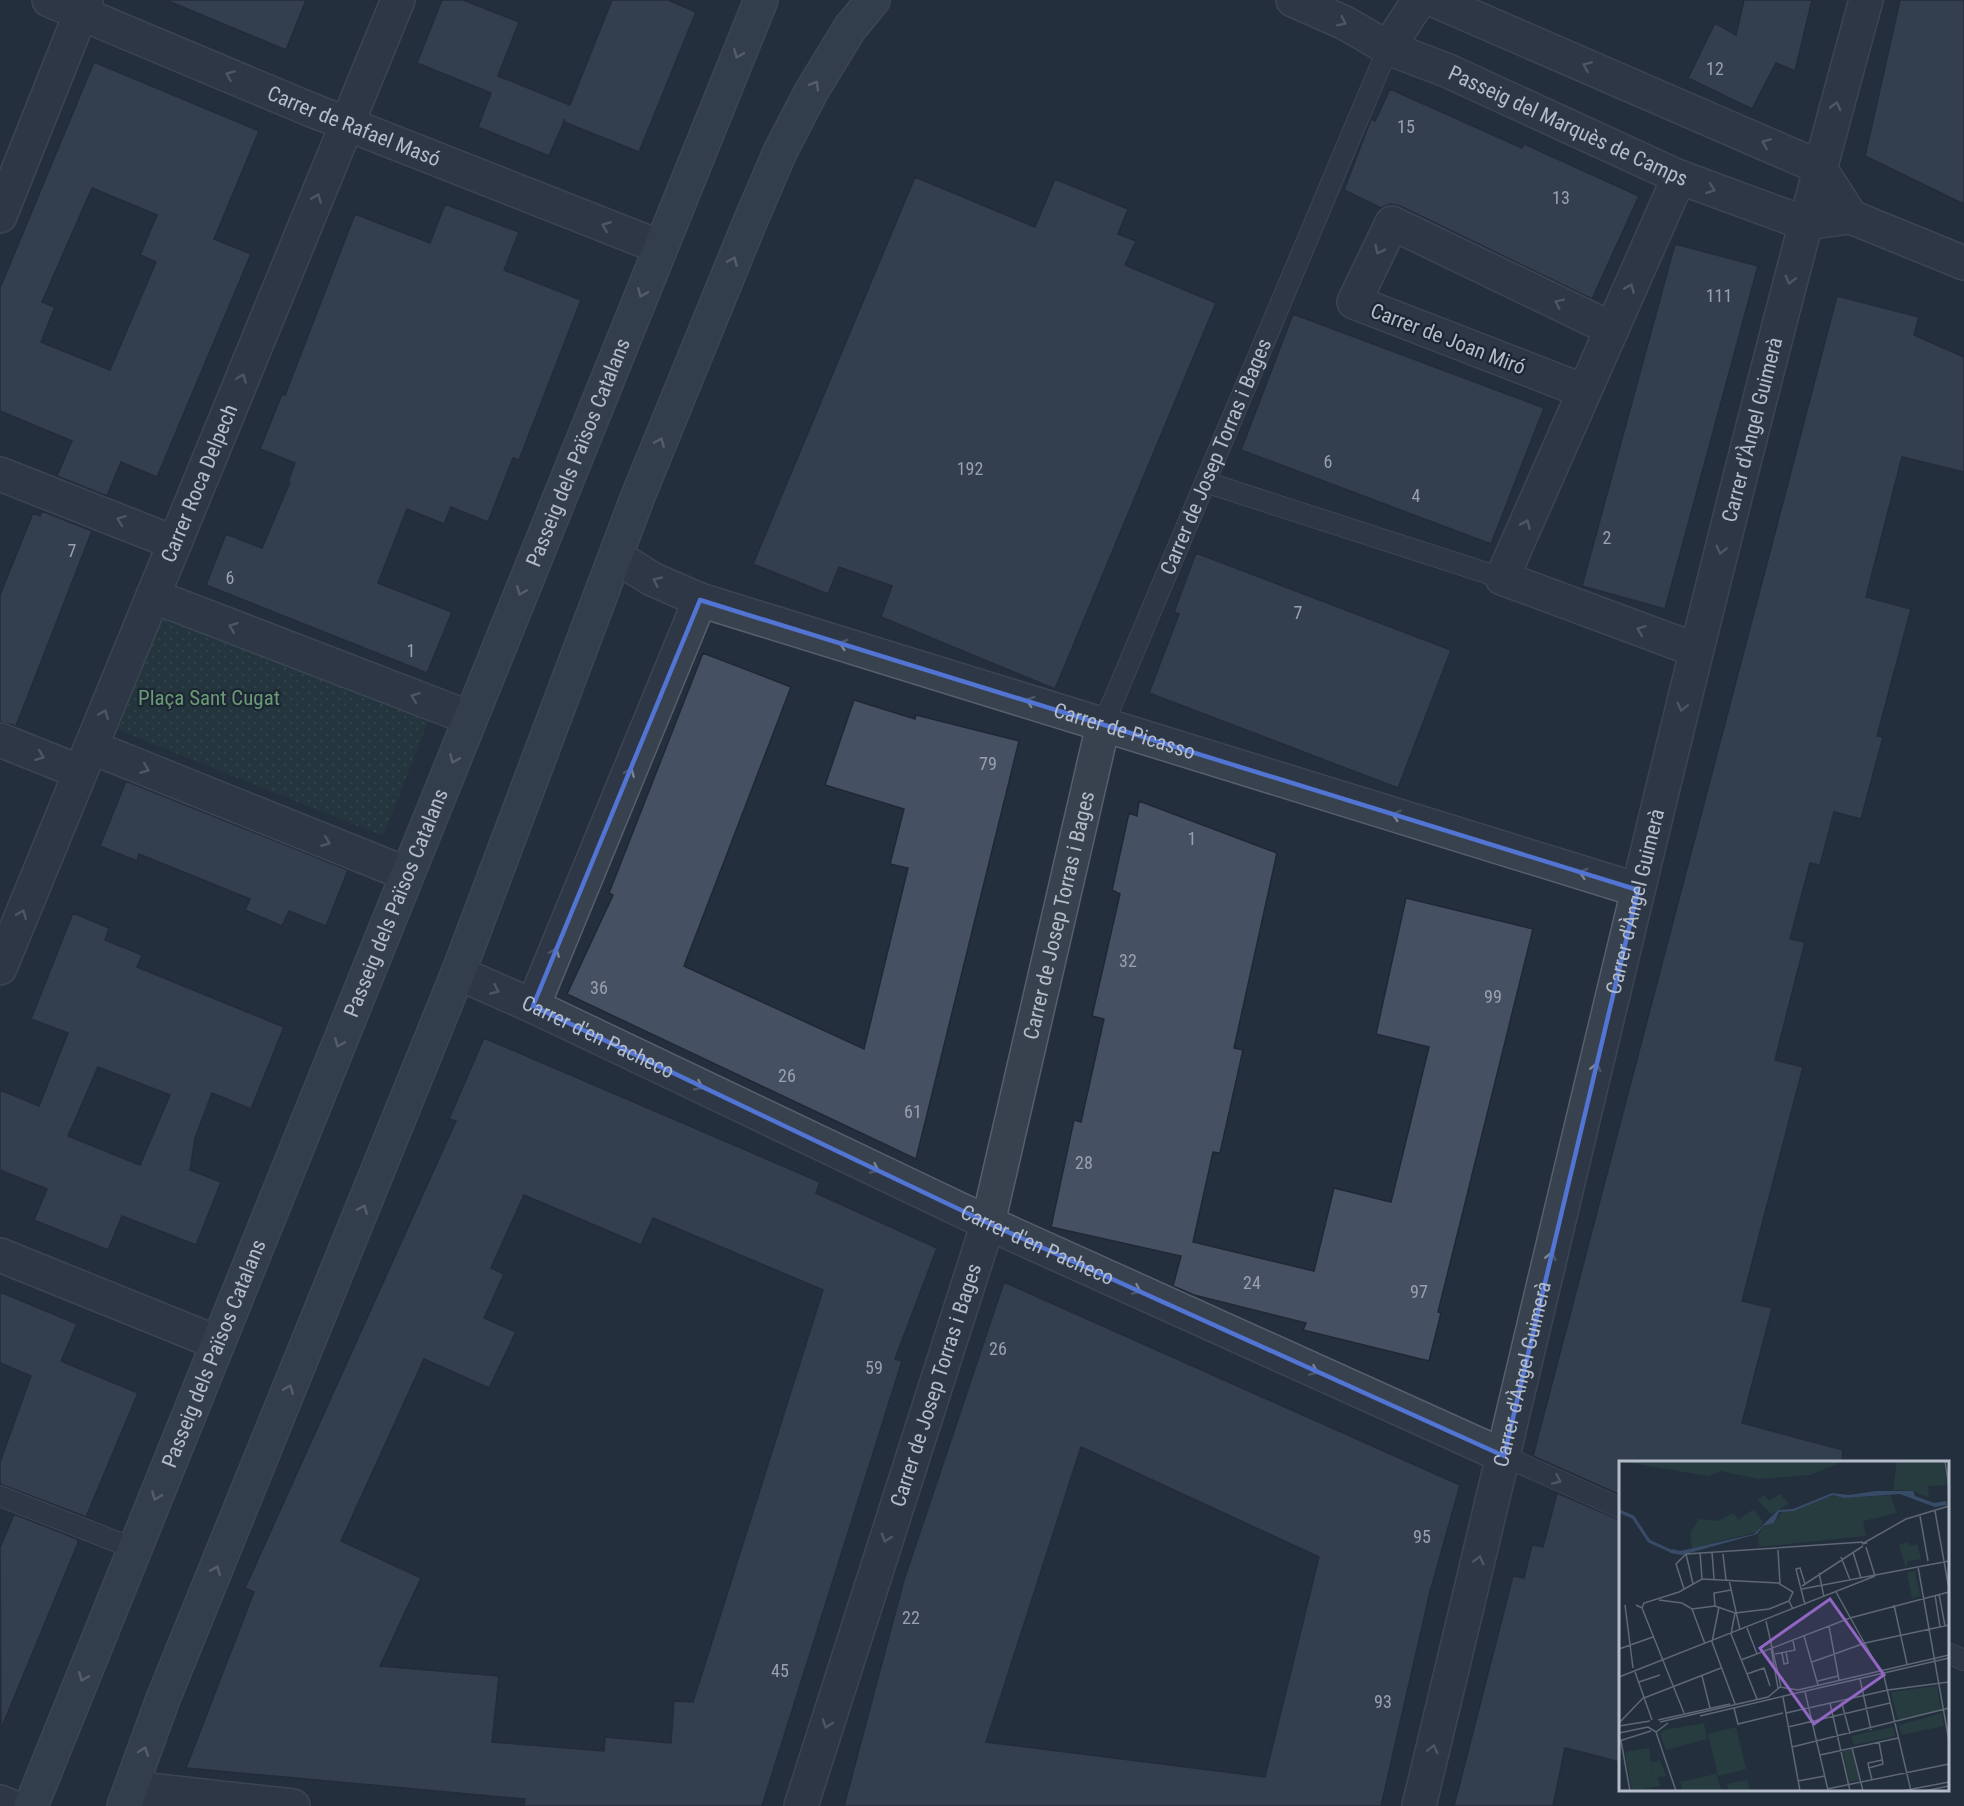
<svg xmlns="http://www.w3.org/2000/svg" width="1964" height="1806" font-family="'Roboto Condensed',sans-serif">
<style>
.park{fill:url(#park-dots)}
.building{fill:#455162;stroke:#1f2835;stroke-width:1.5;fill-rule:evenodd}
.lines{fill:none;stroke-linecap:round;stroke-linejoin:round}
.service-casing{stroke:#565f6c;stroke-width:22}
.minor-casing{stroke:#565f6c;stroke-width:36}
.secondary-casing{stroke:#565f6c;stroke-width:36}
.service{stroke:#38414e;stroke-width:20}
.minor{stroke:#38414e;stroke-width:33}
.secondary{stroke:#465061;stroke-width:33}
.oneway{stroke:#7c8592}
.oneway2{stroke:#8e96a5}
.marked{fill:none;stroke:#5274d3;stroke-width:4.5;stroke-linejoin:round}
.labels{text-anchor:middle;stroke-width:4.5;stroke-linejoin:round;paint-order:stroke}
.number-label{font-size:18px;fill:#98a1af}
.street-label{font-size:21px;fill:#b4bcc9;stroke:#1d2633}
.park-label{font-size:21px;fill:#6b9a76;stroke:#1d2633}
.inset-river{fill:none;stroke:#394c67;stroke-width:3}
.inset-road{fill:none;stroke:#5e6776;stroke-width:1.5}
.view{fill:#9266c3;fill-opacity:0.15;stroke:#9266c3;stroke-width:3}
.inset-edge{fill:none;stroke:#b4bcc9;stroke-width:3}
</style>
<defs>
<pattern id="park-dots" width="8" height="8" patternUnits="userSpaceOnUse" patternTransform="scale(1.5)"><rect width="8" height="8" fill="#263c3f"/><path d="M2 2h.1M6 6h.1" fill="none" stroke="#435659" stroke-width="1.8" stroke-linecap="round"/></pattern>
</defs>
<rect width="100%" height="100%" fill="#242f3e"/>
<path class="park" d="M 165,611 L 430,717 L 383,836 L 118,730 Z"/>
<path class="building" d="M 166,0 L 306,0 L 286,50 Z
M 442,0 L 463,0 L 519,22 L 498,76 L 570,105 L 612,0 L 668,0 L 696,12 L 639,152 L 564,122 L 565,119 L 549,156 L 478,127 L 491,93 L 417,63 Z
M 1744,0 L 1812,0 L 1795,71 L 1776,63 L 1752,109 L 1688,78 L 1715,23 L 1736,35 Z
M 1900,0 L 1964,0 L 1964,204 L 1865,156 Z
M 94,62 L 259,131 L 214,239 L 251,254 L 216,337 L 157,477 L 121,462 L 107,496 L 57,476 L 72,441 L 0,411 L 0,288 ZM 92,188 L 157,215 L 140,255 L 156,262 L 110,370 L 41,342 L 55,307 L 42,302 Z
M 1390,89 L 1522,148 L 1524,144 L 1639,196 L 1592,299 L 1400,206 L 1390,204 L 1381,208 L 1344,190 L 1371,119 L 1375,121 Z
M 915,177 L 1035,227 L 1055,179 L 1128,209 L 1118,234 L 1136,241 L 1125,265 L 1216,303 L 1055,689 L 881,617 L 892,586 L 839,567 L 828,594 L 753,564 Z
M 445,204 L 519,232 L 504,270 L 581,300 L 519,460 L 513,458 L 488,522 L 451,507 L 444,524 L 407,509 L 378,583 L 452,612 L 427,673 L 206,585 L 226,534 L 262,548 L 290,482 L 288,482 L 295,463 L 260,449 L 282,394 L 285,395 L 355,214 L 430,243 Z
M 1675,244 L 1758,266 L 1665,609 L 1582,586 Z
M 1837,296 L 1919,317 L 1914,335 L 1964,357 L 1964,472 L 1902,457 L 1866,597 L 1911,609 L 1877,736 L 1883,737 L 1861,819 L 1834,812 L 1820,865 L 1810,863 L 1790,939 L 1805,942 L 1775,1060 L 1803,1067 L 1742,1301 L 1772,1308 L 1742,1423 L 1843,1450 L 1842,1462 L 1620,1462 L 1620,1495 L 1533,1456 Z
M 1293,314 L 1544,408 L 1491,544 L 1241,450 Z
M 42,511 L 92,531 L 16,726 L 0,722 L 0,595 L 33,513 L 40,516 Z
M 1196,553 L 1451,650 L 1398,788 L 1149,693 L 1179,614 L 1174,612 Z
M 703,653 L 791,687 L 684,966 L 864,1049 L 908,868 L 890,864 L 904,809 L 825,785 L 854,700 L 915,719 L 916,715 L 1019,741 L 916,1159 L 567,994 L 613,895 L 609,893 Z
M 126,781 L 348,870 L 326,926 L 289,911 L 282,926 L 245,910 L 250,899 L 139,854 L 137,861 L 100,846 Z
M 1139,801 L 1277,853 L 1234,1048 L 1243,1050 L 1220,1153 L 1213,1152 L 1193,1242 L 1314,1271 L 1334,1188 L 1391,1202 L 1429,1047 L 1376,1034 L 1406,898 L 1533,929 L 1438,1312 L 1441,1313 L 1429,1361 L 1303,1330 L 1306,1323 L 1194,1295 L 1173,1286 L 1181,1256 L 1051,1227 L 1074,1120 L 1081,1122 L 1104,1019 L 1092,1016 L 1120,894 L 1112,890 L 1129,813 L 1137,816 Z
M 73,913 L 109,928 L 105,940 L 142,955 L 137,967 L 284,1027 L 251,1109 L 212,1093 L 195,1138 L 190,1170 L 221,1182 L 196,1245 L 122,1216 L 108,1250 L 34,1220 L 47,1189 L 0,1170 L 0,1090 L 39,1106 L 68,1033 L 31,1019 ZM 98,1067 L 170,1095 L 140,1165 L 68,1136 Z
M 484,1038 L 820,1182 L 816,1193 L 937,1248 L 895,1359 L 902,1361 L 762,1806 L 524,1806 L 525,1799 L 186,1768 L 254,1592 L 245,1588 L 456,1121 L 449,1119 ZM 524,1195 L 641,1245 L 653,1218 L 823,1290 L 693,1702 L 674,1701 L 671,1743 L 605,1737 L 604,1751 L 492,1742 L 499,1676 L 380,1666 L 421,1578 L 341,1541 L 424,1359 L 489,1388 L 516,1332 L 484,1318 L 504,1274 L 491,1268 Z
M 1004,1282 L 1460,1485 L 1430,1592 L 1381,1806 L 844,1806 L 904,1580 ZM 1081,1447 L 1319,1557 L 1265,1777 L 986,1742 Z
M 0,1292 L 77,1324 L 61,1361 L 138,1393 L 86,1517 L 0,1484 L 0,1462 L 31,1376 L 0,1363 Z
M 1557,1493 L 1620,1520 L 1620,1762 L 1565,1748 L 1553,1806 L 1454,1806 L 1513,1576 L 1524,1578 L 1532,1545 L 1543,1547 Z
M 14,1514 L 77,1539 L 78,1543 L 1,1729 L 0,1548 Z"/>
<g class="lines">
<defs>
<g id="service">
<path d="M 1205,482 L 1502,578"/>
<path id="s1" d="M 1103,725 L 1388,48"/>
<path d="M 1504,1456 L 1620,1508"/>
<path d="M 0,1496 L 135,1549"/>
<path d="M 1948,1653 L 1964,1660"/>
</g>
<g id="minor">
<path id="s2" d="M 49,0 L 309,109 L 660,247"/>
<path id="s3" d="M 1293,0 L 1345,23 L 1388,48 L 1446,70 L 1679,177 L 1804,223 L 1851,217 L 1964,263"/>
<path d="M 1434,0 L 1819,167 L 1851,217"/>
<path d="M 1388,48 L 1419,0"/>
<path d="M 1679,177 L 1502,578 L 1696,650"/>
<path d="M 0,216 L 86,0"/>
<path d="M 1584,391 L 1354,302 L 1392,223 L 1612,329"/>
<path d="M 0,474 L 175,543"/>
<path id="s4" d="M 617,557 L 652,579 L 700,600 L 1638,890"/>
<path d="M 153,596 L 470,718"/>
<path d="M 0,740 L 80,772"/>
<path d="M 91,747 L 407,874"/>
<path id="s5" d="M 0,968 L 398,0"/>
<path id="s6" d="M 458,973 L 533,1006 L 988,1223 L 1504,1456"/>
<path d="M 533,1006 L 700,600"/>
<path d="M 0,1255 L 218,1343"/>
<path d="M 131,1788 L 293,1806"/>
<path d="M 0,1802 L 10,1806"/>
<path id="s7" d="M 801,1806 L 988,1223 L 1103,725"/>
<path id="s8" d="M 1419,1806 C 1565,1203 1701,598 1866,0"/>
</g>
<g id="secondary">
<path id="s9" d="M 31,1806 L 761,0"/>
<path d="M 124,1806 L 163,1699 L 458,973 L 638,496 L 750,222 L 780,152 L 811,92 L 850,28 L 873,0"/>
</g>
</defs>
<use href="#service" class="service-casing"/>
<use href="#minor" class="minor-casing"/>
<use href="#secondary" class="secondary-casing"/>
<use href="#service" class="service"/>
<use href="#minor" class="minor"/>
<use href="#secondary" class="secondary"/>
</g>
<defs><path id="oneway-chevron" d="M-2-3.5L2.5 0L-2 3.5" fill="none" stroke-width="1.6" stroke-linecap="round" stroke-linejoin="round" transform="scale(1.5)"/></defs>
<g class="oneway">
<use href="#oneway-chevron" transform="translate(1342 22) rotate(26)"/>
<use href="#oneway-chevron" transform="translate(1587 66) rotate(-157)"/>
<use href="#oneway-chevron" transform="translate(230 75) rotate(-157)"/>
<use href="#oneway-chevron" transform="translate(1836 106) rotate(-75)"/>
<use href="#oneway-chevron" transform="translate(1766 143) rotate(-157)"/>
<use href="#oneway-chevron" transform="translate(1711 189) rotate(20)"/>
<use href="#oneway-chevron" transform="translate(317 198) rotate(-68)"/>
<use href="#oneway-chevron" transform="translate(606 226) rotate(-158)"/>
<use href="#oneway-chevron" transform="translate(1379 250) rotate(116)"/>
<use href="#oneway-chevron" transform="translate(1790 280) rotate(104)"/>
<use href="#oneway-chevron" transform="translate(1630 288) rotate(-66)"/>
<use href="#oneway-chevron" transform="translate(1559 303) rotate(-154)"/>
<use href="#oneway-chevron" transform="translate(242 378) rotate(-68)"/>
<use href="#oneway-chevron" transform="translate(121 520) rotate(-159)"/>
<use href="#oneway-chevron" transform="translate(1526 524) rotate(-66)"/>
<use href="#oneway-chevron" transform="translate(1721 550) rotate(104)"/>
<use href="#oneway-chevron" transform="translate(657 581) rotate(-155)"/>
<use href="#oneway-chevron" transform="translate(233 627) rotate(-159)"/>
<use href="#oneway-chevron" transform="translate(1641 630) rotate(-159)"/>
<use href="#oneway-chevron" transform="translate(843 644) rotate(-163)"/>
<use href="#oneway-chevron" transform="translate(415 697) rotate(-159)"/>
<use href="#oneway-chevron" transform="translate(1030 701) rotate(-162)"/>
<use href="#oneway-chevron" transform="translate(1682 707) rotate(104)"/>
<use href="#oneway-chevron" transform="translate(104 714) rotate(-68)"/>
<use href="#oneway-chevron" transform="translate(40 756) rotate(21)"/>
<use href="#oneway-chevron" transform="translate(145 769) rotate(22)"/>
<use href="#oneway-chevron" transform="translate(630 772) rotate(-68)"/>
<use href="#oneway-chevron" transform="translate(1396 815) rotate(-163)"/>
<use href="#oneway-chevron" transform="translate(326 842) rotate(22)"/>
<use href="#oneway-chevron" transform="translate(1583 873) rotate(-163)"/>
<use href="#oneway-chevron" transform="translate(22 914) rotate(-68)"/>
<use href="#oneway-chevron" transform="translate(555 952) rotate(-68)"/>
<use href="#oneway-chevron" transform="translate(495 990) rotate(24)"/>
<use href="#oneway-chevron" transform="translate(1596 1067) rotate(-77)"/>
<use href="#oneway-chevron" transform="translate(699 1086) rotate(25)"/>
<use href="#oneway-chevron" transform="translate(875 1169) rotate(25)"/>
<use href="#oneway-chevron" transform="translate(1551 1256) rotate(-77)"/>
<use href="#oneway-chevron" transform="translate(1137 1290) rotate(24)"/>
<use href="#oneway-chevron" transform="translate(1314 1371) rotate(24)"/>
<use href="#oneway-chevron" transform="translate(1557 1480) rotate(24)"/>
<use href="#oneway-chevron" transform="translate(886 1538) rotate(108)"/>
<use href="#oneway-chevron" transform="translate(1479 1560) rotate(-76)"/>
<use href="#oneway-chevron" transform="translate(827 1724) rotate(108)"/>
<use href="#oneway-chevron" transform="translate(1433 1749) rotate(-76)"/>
</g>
<g class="oneway2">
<use href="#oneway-chevron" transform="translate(738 54) rotate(112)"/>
<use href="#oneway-chevron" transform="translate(815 85) rotate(-59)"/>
<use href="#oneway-chevron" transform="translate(733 261) rotate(-67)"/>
<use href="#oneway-chevron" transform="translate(642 293) rotate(112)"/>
<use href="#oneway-chevron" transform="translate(660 442) rotate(-68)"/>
<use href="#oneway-chevron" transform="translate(521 591) rotate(112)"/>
<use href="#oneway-chevron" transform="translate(454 759) rotate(112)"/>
<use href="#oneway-chevron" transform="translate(339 1043) rotate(112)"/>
<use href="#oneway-chevron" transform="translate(363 1209) rotate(-68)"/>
<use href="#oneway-chevron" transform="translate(289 1389) rotate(-68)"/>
<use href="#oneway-chevron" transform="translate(156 1496) rotate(112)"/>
<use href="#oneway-chevron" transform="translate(216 1570) rotate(-68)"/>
<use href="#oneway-chevron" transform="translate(83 1677) rotate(112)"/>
<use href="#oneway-chevron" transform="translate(144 1751) rotate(-70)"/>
</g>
<path d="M0 0H1964V1806H0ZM 700,600 L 1638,890 L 1504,1456 L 988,1223 L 533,1006 Z" fill="#242f3e" fill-opacity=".55" fill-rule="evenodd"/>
<path class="marked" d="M 700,600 L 1638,890 L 1504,1456 L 988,1223 L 533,1006 Z"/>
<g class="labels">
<g class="number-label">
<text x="1715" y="75">12</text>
<text x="1406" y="133">15</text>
<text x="1561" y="204">13</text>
<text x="1719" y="302">111</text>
<text x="1328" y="468">6</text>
<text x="970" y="475">192</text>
<text x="1416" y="502">4</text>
<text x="1607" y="544">2</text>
<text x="72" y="557">7</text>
<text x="230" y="584">6</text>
<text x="1298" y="619">7</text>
<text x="411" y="657">1</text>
<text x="988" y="770">79</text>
<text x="1192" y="845">1</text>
<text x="1128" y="967">32</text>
<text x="599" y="994">36</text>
<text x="1493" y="1003">99</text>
<text x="787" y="1082">26</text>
<text x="913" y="1118">61</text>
<text x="1084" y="1169">28</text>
<text x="1252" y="1289">24</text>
<text x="1419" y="1298">97</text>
<text x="998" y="1355">26</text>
<text x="874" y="1374">59</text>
<text x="1422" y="1543">95</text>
<text x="911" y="1624">22</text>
<text x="780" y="1677">45</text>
<text x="1383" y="1708">93</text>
</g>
<g class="street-label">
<text dy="7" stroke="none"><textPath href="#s2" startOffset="330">Carrer de Rafael Masó</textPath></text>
<text dy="7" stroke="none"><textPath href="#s3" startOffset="303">Passeig del Marquès de Camps</textPath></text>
<text transform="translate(1448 339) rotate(21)" y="7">Carrer de Joan Miró</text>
<text dy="7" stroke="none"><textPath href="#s8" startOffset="1416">Carrer d'Àngel Guimerà</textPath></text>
<text dy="7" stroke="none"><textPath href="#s9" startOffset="1460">Passeig dels Països Catalans</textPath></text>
<text dy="7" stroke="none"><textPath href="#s1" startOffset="291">Carrer de Josep Torras i Bages</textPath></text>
<text dy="7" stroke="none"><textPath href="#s5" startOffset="524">Carrer Roca Delpech</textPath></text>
<text dy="7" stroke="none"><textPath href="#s4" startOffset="538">Carrer de Picasso</textPath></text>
<text dy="7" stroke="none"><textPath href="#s8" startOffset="930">Carrer d'Àngel Guimerà</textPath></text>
<text dy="7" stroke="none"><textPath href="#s9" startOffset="974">Passeig dels Països Catalans</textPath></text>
<text dy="7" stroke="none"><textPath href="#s7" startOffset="928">Carrer de Josep Torras i Bages</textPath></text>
<text dy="7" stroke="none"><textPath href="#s6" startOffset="154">Carrer d'en Pacheco</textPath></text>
<text dy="7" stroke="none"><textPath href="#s6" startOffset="640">Carrer d'en Pacheco</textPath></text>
<text dy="7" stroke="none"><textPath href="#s9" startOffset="488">Passeig dels Països Catalans</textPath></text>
<text dy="7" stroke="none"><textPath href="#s8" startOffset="444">Carrer d'Àngel Guimerà</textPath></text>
<text dy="7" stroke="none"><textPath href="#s7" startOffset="442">Carrer de Josep Torras i Bages</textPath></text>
</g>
<g class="park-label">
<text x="209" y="705">Plaça Sant Cugat</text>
</g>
</g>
<g transform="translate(1619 1461)">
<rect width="330" height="330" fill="#242f3e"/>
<path d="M 85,262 L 88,278 L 47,289 L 41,273 L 45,269 ZM 117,266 L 127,308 L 99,315 L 89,273 ZM 41,299 L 47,315 L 34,317 L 32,301 ZM 129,319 L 131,330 L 109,330 L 108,323 Z" fill="#263c3f"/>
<path d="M 0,0 L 225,0 L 191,14 L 139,18 L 102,10 L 89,15 Z" fill="#263c3f"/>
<path d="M 30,287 L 34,316 L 39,316 L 41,325 L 13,330 L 6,291 Z" fill="#263c3f"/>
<path d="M 214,34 L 225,37 L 271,34 L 278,52 L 244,60 L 247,75 L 140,86 L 139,75 L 143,66 L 155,62 L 164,50 L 178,49 ZM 289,81 L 291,85 L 298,83 L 302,98 L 289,100 L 287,108 L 280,84 ZM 296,110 L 301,135 L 293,137 L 288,111 ZM 318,225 L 322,249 L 279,260 L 272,231 ZM 323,252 L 325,265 L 282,274 L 280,264 ZM 274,266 L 276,275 L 235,284 L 232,275 ZM 233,288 L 240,319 L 230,321 L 224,290 ZM 97,313 L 103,330 L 64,330 L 61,321 Z" fill="#263c3f"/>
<path d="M 278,0 L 325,0 L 328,24 L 309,25 L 310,37 L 294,30 L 274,29 ZM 161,33 L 170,43 L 152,53 L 139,39 L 145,34 L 150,40 ZM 135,48 L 144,61 L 138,71 L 73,87 L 71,72 L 80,58 L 98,60 L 115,52 L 119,59 Z" fill="#263c3f"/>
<path d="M 257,30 L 294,30 L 296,35 L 315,42 L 327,40 L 328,44 L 316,46 L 281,33 L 225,37 L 214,34 L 175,50 L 160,51 L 155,62 L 144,65 L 138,73 L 63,94 L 51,92 L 53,88 L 61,90 L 135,73 L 159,49 L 174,48 L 213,32 L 230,34 Z" fill="#394c67"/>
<path class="inset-river" d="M 0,50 L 14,56 L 30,80 L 54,91"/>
<path class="inset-road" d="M 326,0 L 330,27M 316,50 L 330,128M 301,55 L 309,100M 248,82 L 243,83 L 287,58 L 330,45M 247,86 L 256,115M 159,89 L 161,123M 81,91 L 83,118M 93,91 L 95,118M 234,91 L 242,117M 67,93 L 74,123M 104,93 L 107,119M 222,96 L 231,119M 299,106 L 330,280M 200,112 L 205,136M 110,119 L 121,169M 183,125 L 244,85M 65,128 L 57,103 L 67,93 L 244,81M 183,128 L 330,100M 217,131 L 261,210M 320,133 L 326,165M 316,134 L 321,166M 40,139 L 63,142 L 73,148 L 96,145 L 116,152 L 150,148 L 170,140M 6,144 L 14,207M 17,144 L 23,147 L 25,142 L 60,131 L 83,118 L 159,122 L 174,131 L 170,140 L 174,148M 186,144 L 177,108 L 181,107 L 186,123M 275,144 L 288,203M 96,145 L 95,132 L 112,129M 100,146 L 93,181 L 116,243M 23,147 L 65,252M 73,148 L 86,183M 116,152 L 112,173 L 138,238M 147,160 L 162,226M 210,165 L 220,219M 128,167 L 138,193M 185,175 L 199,224M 152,187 L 159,227M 0,188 L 34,176M 163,192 L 165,203 L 169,202 L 167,191M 156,193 L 176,189 L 174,180M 122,199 L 231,157 L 330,131M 193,201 L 246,182 L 330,164M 16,211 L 33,259M 264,211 L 292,330M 128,213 L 145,207 L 151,225M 83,215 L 91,247M 0,216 L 256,115M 241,218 L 252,269M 199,220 L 219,215M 20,221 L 41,214M 186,231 L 209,329M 165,235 L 330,197M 164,236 L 181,330M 25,237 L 102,207M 222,239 L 231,273M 211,242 L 231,330M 115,247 L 119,263 L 164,252M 167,252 L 269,229 L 330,221M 81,255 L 165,235M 39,259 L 111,243M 41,261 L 149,236 L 161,226 L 179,229 L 330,194M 0,262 L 25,236M 0,265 L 31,260M 29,266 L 37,271 L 49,262M 169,266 L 271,242M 37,271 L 57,330M 0,272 L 29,266M 0,280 L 32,270M 2,280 L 11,330M 173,286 L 330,247M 233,287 L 244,330M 201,294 L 279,277M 250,307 L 249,302 L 263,299M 253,319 L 250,307 L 264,303 L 260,281M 179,320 L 206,315M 208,328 L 330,303M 283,330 L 330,321M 305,330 L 330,325"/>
<path class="view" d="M 211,138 L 265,214 L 195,263 L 141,187 Z"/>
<rect width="330" height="330" class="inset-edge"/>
</g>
</svg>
